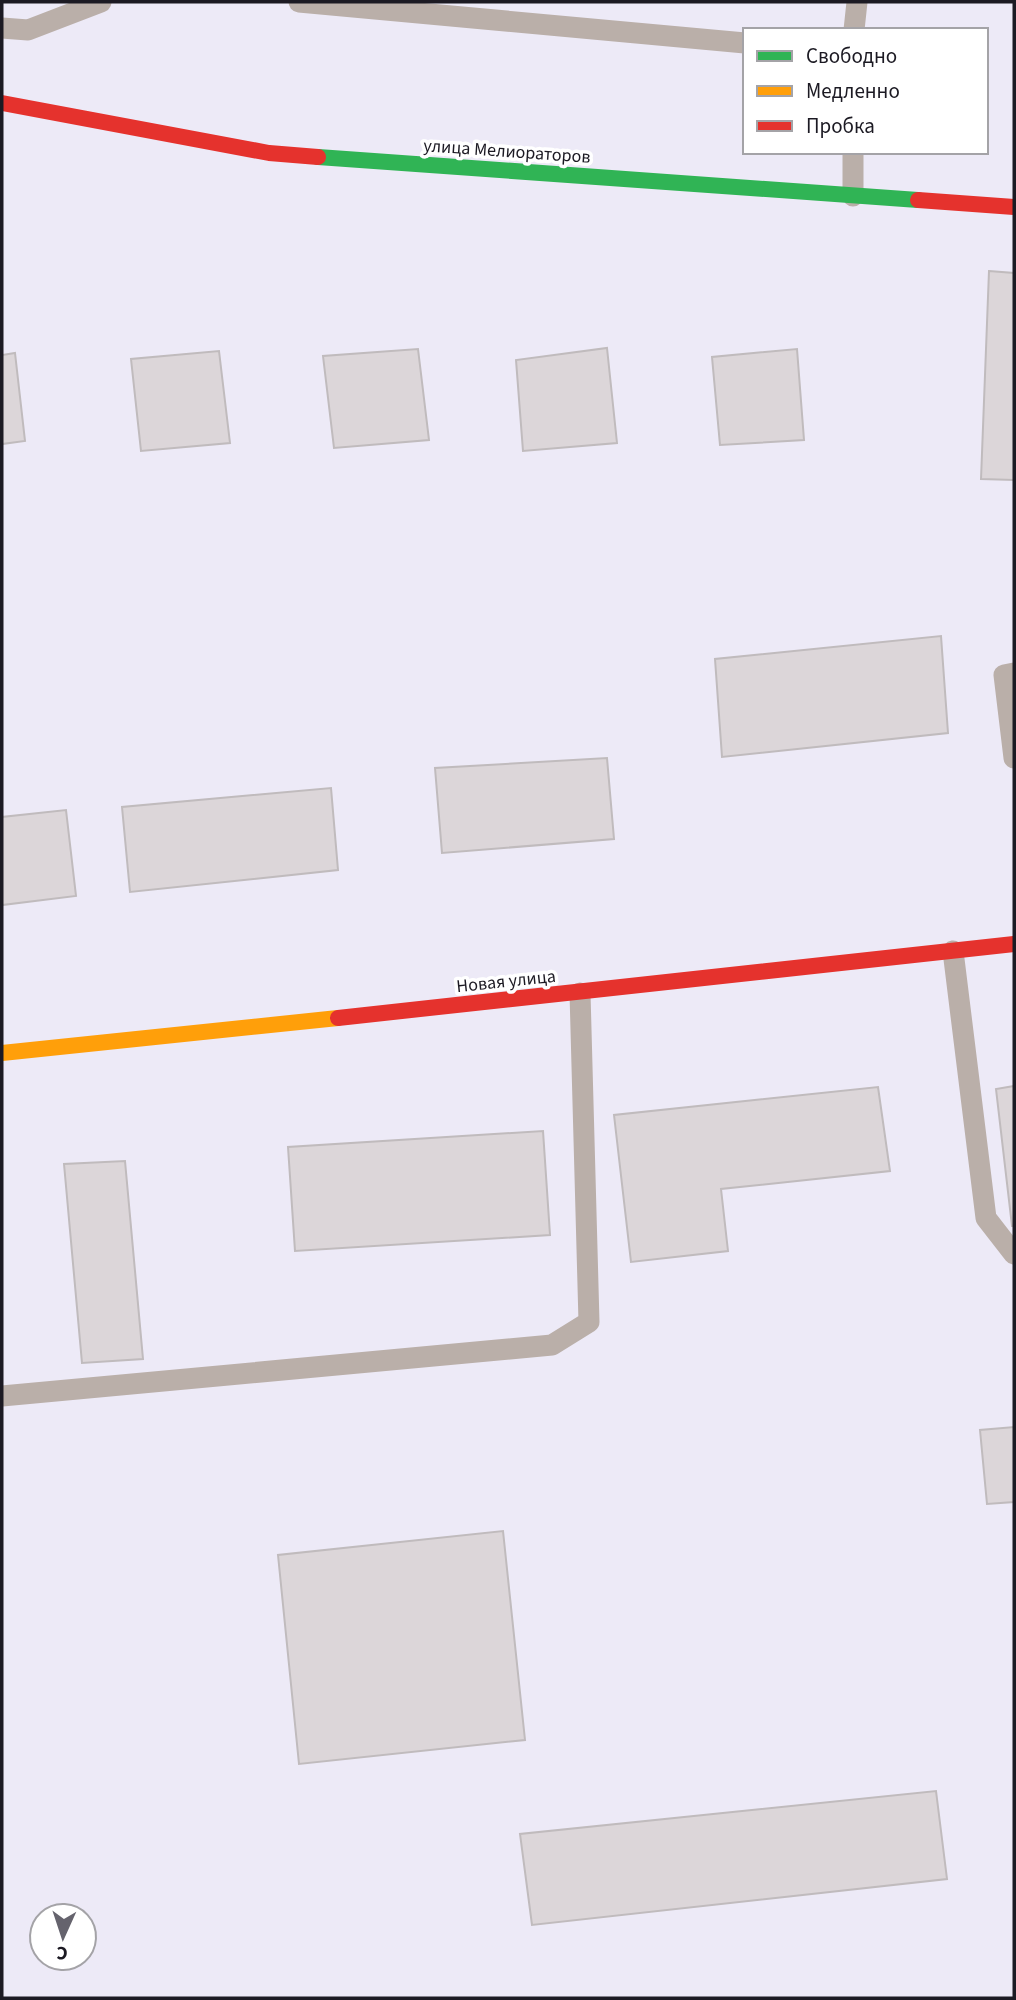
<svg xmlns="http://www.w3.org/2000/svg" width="1016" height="2000" font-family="'Source Sans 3',sans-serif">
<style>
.building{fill:#dcd6d9;stroke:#c0bbbd;stroke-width:2}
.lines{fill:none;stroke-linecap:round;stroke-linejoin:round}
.lane{stroke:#baafa9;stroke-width:21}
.fast{stroke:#30b455;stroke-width:16}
.slow{stroke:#ff9f0a;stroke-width:16}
.jam{stroke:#e5322d;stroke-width:16}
.labels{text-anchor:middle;stroke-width:7;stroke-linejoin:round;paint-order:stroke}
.street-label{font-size:18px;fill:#1c1a23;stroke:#fff}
</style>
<rect width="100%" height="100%" fill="#edeaf7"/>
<path class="building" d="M 989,271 L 1014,273 L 1014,480 L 981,479 Z
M 607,348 L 617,443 L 523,451 L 516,360 Z
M 418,349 L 429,440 L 334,448 L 323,356 Z
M 797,349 L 804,440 L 720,445 L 712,357 Z
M 219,351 L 230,443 L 141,451 L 131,359 Z
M 15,353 L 25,441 L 2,444 L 2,355 Z
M 941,636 L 948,733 L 722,757 L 715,659 Z
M 607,758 L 614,839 L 442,853 L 435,768 Z
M 331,788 L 338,870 L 130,892 L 122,807 Z
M 66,810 L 76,896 L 2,905 L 2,817 Z
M 1014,1086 L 1014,1226 L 1012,1226 L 996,1089 Z
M 878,1087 L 890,1171 L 721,1189 L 728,1251 L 631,1262 L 614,1115 Z
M 543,1131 L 550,1235 L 295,1251 L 288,1147 Z
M 125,1161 L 143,1359 L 82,1363 L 64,1164 Z
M 1014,1427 L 1014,1502 L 987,1504 L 980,1430 Z
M 503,1531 L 525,1740 L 299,1764 L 278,1555 Z
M 936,1791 L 947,1879 L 532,1925 L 520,1834 Z"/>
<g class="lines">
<path class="lane" d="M 299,2 L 745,43
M 2,28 L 28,30 L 101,2
M 854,30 L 857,2
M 853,152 L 853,196
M 1014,673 L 1004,675 L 1014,758
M 953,951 L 986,1218 L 1014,1254
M 2,1396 L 552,1345 L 589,1322 L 580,993"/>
<path class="fast" d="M 318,157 L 918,200"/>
<path class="slow" d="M 2,1053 L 338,1018"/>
<path class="jam" d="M 2,103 L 269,153 L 318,157
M 918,200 L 1014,207
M 338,1018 L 1014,944"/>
</g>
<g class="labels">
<g class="street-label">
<text transform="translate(507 151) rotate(4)" y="6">улица Мелиораторов</text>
<text transform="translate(506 981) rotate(-6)" y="6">Новая улица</text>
</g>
</g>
<rect width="1016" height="2000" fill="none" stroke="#1c1a23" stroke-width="7"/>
<rect x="743" y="28" width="245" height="126" fill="#ffffff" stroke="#a4a3a7" stroke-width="2"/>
<rect x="757" y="51" width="35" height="10" fill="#30b455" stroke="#a4a3a7" stroke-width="2"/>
<text x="806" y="63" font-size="21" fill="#1c1a23">Свободно</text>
<rect x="757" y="86" width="35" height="10" fill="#ff9f0a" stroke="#a4a3a7" stroke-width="2"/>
<text x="806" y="98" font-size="21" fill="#1c1a23">Медленно</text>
<rect x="757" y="121" width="35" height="10" fill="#e5322d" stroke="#a4a3a7" stroke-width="2"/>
<text x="806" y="133" font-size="21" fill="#1c1a23">Пробка</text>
<g transform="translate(63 1937) rotate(183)"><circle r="33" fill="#ffffff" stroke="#a4a3a7" stroke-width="2"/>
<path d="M0-5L12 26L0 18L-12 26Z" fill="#65636d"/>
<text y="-10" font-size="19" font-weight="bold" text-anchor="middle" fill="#1c1a23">С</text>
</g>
</svg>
